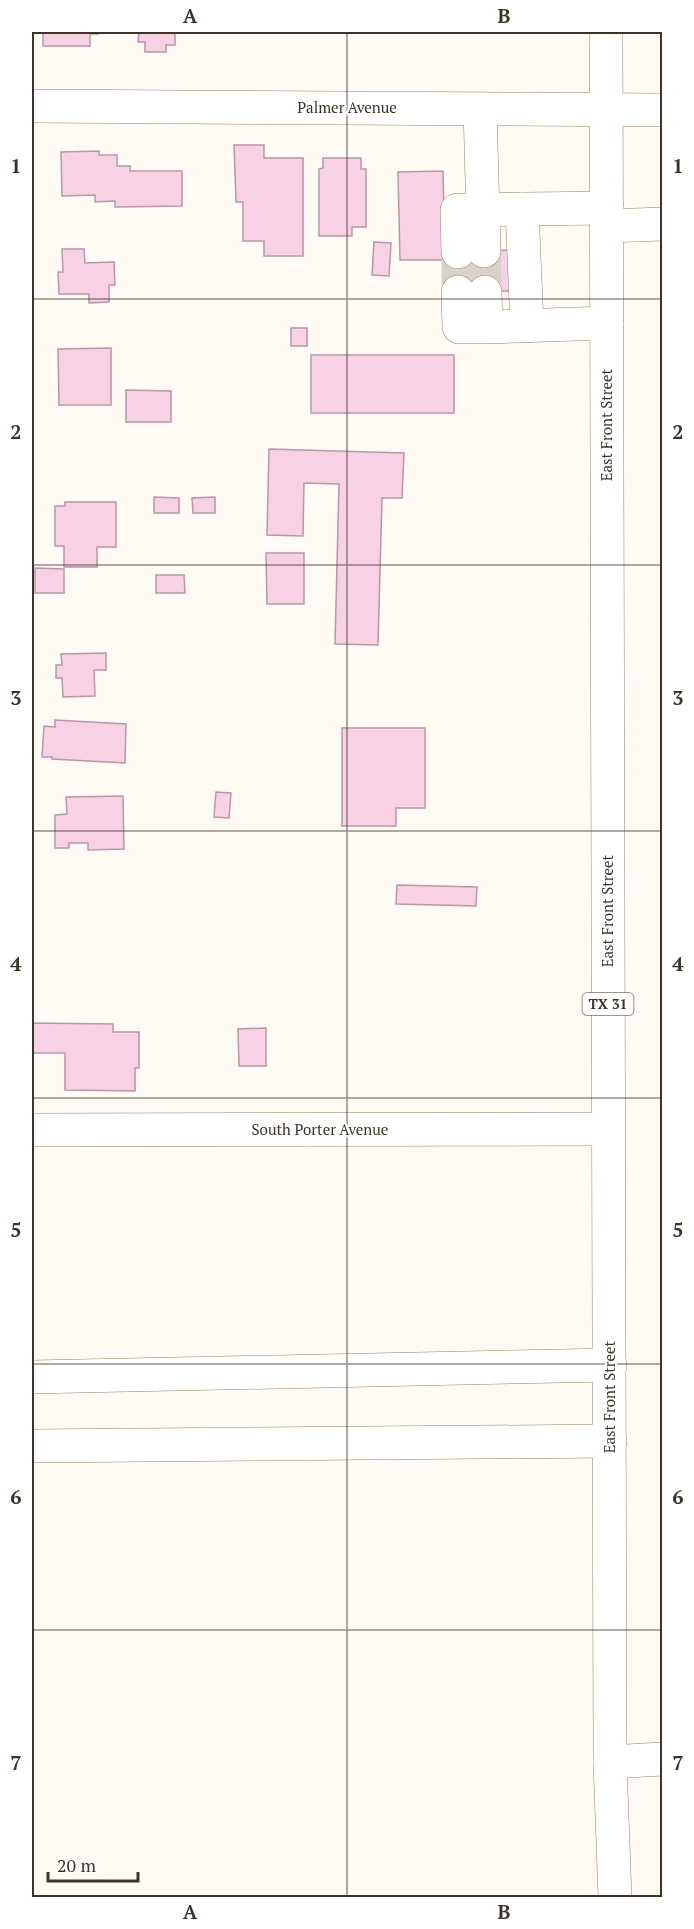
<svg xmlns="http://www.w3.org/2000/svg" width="694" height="1929" font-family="'PT Serif',serif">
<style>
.building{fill:#f6d2e4;stroke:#b897a8;stroke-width:1.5}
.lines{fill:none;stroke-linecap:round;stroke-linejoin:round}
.minor-tunnel{stroke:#d8d2cb;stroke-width:33;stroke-dasharray:33 16;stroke-linecap:butt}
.minor-casing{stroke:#978167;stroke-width:34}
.major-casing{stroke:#978167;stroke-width:34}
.minor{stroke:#fff;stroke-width:33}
.major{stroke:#fff;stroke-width:33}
.grid{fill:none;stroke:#3d3429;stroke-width:1.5;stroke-opacity:0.55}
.labels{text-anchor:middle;stroke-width:4.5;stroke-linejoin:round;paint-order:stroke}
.shield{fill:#fff;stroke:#777169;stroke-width:1.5}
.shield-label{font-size:14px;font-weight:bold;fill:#3d3429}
.street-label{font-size:15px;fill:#3d3429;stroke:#fff}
.neatline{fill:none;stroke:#3d3429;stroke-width:2}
.grid-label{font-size:20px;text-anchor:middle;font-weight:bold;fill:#3d3429}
</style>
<rect width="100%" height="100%" fill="#fffaf4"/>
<path class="building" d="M 43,32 L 98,32 L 98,34 L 90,34 L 90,46 L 43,46 Z
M 139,32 L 175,32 L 175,45 L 166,45 L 166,52 L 145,52 L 145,42 L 138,42 Z
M 234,145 L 264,145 L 264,158 L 303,158 L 303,256 L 264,256 L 264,241 L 243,241 L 243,202 L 236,202 Z
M 99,151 L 99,155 L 117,155 L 117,166 L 130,166 L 130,171 L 182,171 L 182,206 L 115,207 L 115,201 L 95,202 L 95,195 L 62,196 L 61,152 Z
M 323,158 L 361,158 L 361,169 L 366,169 L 366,227 L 352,227 L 352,236 L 319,236 L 319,169 L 323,168 Z
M 443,171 L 445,260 L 400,260 L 398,172 Z
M 374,242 L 391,243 L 389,276 L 372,275 Z
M 62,249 L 84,249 L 85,263 L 114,262 L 115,285 L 109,285 L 109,302 L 89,303 L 89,294 L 59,294 L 58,272 L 63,272 Z
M 512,250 L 513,291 L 454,292 L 453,252 Z
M 291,328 L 307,328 L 307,346 L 291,346 Z
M 111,348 L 111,405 L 59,405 L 58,349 Z
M 311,355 L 454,355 L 454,413 L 311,413 Z
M 126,390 L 171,391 L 171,422 L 126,422 Z
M 269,449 L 404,453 L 402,498 L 382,498 L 378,645 L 335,644 L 339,484 L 304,483 L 303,536 L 267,535 Z
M 154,497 L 179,498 L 179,513 L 154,513 Z
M 215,497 L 215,513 L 193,513 L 192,498 Z
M 65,502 L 116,502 L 116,547 L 97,547 L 97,567 L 64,567 L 64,546 L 55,546 L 55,506 L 65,506 Z
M 266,553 L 304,553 L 304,604 L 267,604 Z
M 35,568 L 64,569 L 64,593 L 35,593 Z
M 156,575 L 184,575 L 185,593 L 156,593 Z
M 106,653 L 106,670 L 94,670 L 95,696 L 63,697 L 62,678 L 56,678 L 56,665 L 62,665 L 61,654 Z
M 55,720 L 126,724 L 125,763 L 52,759 L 52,757 L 42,757 L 44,726 L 55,727 Z
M 342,728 L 425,728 L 425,808 L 396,808 L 396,826 L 342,826 Z
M 216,792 L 231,793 L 229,818 L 214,817 Z
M 123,796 L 124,849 L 88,850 L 88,843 L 69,843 L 69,848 L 55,848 L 55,815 L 67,814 L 66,797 Z
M 397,885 L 477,887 L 476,906 L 396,904 Z
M 32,1023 L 113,1024 L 113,1032 L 139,1032 L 139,1068 L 135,1068 L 135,1091 L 65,1090 L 65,1053 L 32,1053 Z
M 266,1028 L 266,1066 L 239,1066 L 238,1029 Z"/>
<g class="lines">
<path class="minor-tunnel" d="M 484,251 L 485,292
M 458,252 L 458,292"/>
<defs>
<path id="minor" d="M 32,106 L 662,110
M 480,109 L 484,251
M 522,209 L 527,326
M 607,226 L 662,224
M 458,252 L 457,210 L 607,208
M 458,292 L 459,327 L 486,327
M 485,292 L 486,327 L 607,323
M 32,1130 L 608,1129
M 32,1377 L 610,1365
M 32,1446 L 610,1441
M 610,1762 L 662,1759"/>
<path id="major" d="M 606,32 L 610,1762 L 615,1898"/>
</defs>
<use href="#minor" class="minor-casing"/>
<use href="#major" class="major-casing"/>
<use href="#minor" class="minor"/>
<use href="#major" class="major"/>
</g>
<path class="grid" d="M 347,32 L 347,1898M 32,299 L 662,299M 32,565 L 662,565M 32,831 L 662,831M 32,1098 L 662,1098M 32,1364 L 662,1364M 32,1630 L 662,1630"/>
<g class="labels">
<rect class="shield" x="582.5" y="993" width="51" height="22" rx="4.5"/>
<g class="shield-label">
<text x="608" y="1009">TX 31</text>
</g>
<g class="street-label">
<text x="347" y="113">Palmer Avenue</text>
<text transform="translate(607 425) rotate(-90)" y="5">East Front Street</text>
<text transform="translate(608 911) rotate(-90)" y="5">East Front Street</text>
<text x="320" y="1135">South Porter Avenue</text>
<text transform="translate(610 1397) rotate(-90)" y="5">East Front Street</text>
</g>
</g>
<rect width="694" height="1929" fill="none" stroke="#ffffff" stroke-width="66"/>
<path d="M48 1872v9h90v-9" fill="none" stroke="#3d3429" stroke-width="3"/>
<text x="57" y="1872" font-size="18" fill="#3d3429" stroke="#ffffff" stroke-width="4.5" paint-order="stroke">20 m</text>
<rect x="33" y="33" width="628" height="1863" class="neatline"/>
<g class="grid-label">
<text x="190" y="23">A</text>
<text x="504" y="23">B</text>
<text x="16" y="173">1</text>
<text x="678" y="173">1</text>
<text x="16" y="439">2</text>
<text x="678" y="439">2</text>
<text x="16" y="705">3</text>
<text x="678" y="705">3</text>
<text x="16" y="971">4</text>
<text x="678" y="971">4</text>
<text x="16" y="1237">5</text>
<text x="678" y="1237">5</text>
<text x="16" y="1504">6</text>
<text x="678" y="1504">6</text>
<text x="16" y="1770">7</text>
<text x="678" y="1770">7</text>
<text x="190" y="1919">A</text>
<text x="504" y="1919">B</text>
</g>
</svg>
